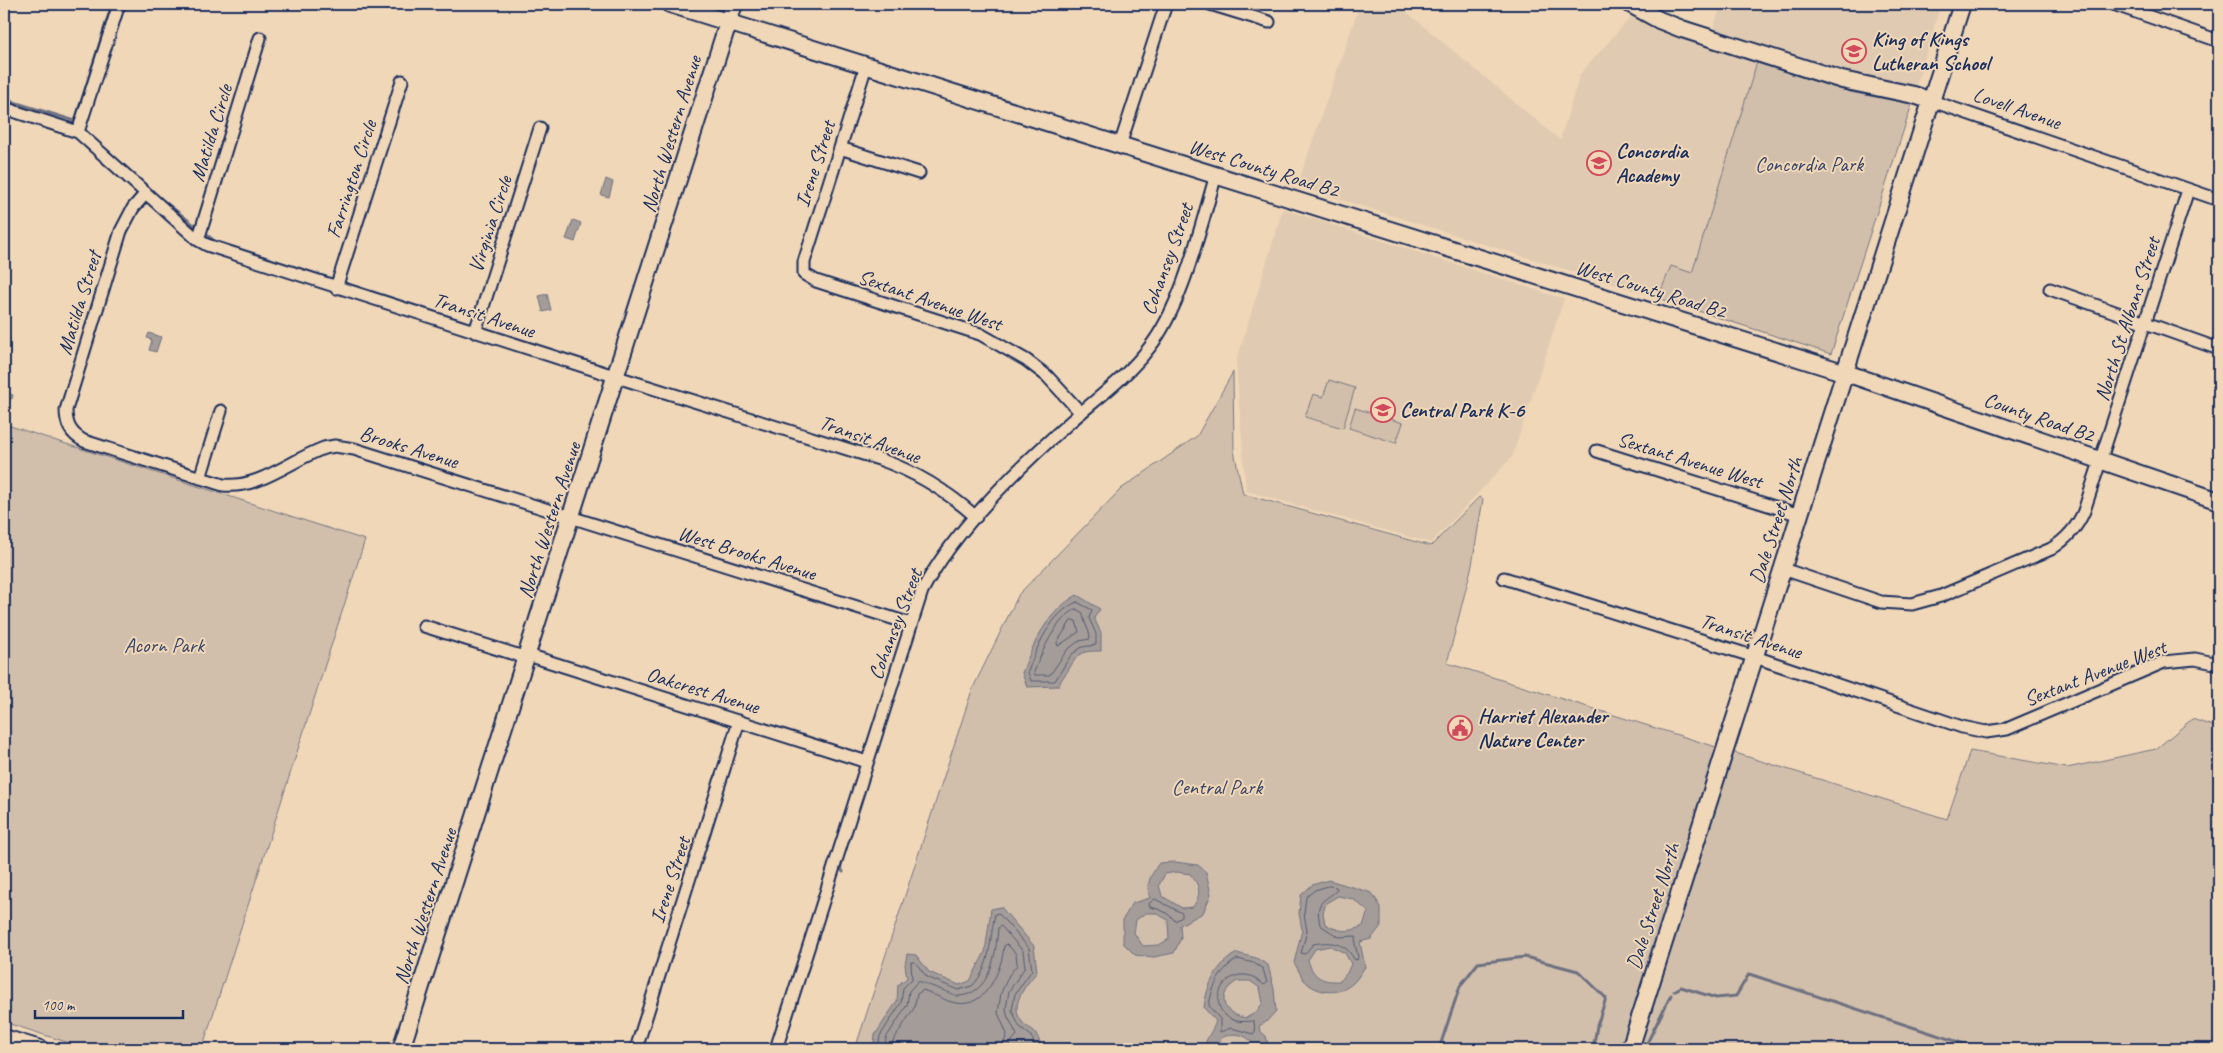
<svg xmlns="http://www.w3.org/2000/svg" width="2223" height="1053" font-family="Caveat,sans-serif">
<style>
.built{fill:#e0cab1}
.green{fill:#d1bfab;stroke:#767784}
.water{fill:#a49c98;stroke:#6d7081;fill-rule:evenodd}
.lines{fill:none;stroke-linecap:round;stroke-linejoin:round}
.shore{stroke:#525b75;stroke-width:1}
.stream{stroke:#6d7081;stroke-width:3}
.street-casing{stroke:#1b2f5e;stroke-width:15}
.secondary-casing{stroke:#1b2f5e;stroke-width:20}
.street{stroke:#f0d7b8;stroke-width:11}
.secondary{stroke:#f0d7b8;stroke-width:16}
.labels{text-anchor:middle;stroke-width:4;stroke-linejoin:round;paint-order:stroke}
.poi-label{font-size:21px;font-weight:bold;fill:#1b2f5e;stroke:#f0d7b8;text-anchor:start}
.street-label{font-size:21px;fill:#1b2f5e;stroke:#f0d7b8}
.park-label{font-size:21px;fill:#36456a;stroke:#f0d7b8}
</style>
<rect width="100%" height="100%" fill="#f0d7b8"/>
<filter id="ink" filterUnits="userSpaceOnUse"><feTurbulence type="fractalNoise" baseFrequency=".02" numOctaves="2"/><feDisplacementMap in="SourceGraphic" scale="10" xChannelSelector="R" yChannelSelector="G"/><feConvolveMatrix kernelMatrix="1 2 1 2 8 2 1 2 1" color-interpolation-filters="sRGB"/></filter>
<g filter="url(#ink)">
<path class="built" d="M 1360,4 L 1397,4 L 1560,140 L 1580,74 L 1631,17 L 1831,86 L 1912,104 L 1831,354 L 1658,298 L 1297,186 Z
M 1721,4 L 1941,4 L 1916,86 L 1849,72 L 1713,30 Z
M 1283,209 L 1564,299 L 1512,457 L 1431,543 L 1246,491 L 1236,363 Z"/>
<path class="green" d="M 1757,62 L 1850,92 L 1912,104 L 1831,354 L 1658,298 L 1671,266 L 1692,273 Z
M 1233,372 L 1234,451 L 1243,494 L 1431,546 L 1479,497 L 1483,499 L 1472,565 L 1447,663 L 1947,819 L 1970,751 L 2067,768 L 2156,749 L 2192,719 L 2219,728 L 2219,1049 L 855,1049 L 972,690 L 1019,594 L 1121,489 L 1197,436 Z
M 1329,380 L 1355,388 L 1343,428 L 1305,417 L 1313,394 L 1323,397 Z
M 1355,408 L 1403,423 L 1396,443 L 1349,428 Z
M 4,424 L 365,540 L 202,1049 L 88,1049 L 4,1022 Z"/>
<path class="water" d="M 606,179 L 613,182 L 609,197 L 601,195 Z
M 573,220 L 581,223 L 575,242 L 566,239 Z
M 547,294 L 551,310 L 543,312 L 539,296 Z
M 149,333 L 161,337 L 156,352 L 149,350 L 152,340 L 147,338 Z
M 4,392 L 13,395 L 12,399 L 10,398 L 6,412 L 4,411 Z
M 1077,595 L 1100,609 L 1094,618 L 1101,633 L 1101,651 C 1081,651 1079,652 1069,669 C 1065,676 1061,678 1059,686 L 1027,687 L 1022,673 C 1034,642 1047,612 1077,595 Z
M 1175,862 L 1198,865 L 1206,872 L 1211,894 L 1203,913 L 1180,925 L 1181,938 L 1174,953 L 1154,957 L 1135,955 L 1123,943 L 1123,919 L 1133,903 L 1150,898 C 1145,884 1151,875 1159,863 ZM 1177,872 L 1190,874 C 1200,886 1202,893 1193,907 L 1182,908 L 1162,896 L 1159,885 L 1165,874 ZM 1146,913 L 1156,913 L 1168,920 L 1169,939 L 1159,945 L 1143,946 L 1134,933 L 1136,920 Z
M 1329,880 L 1372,893 L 1381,907 L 1381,926 L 1371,939 L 1360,942 L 1365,967 C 1361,972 1358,979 1353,983 C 1340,996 1316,994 1304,980 C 1300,975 1298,968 1294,963 L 1302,930 L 1299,913 L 1301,895 L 1312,885 ZM 1338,896 L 1353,899 L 1368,911 L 1363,926 C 1347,933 1340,932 1325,924 L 1323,913 L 1326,903 ZM 1330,946 L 1345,953 L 1351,964 L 1347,973 L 1340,981 C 1323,982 1313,978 1308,960 L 1315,949 Z
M 1001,907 L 1034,946 L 1037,972 C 1025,986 1007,1007 1024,1024 C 1026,1027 1031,1028 1034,1031 C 1038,1035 1040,1044 1043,1049 L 1046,1049 L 1027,1049 L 1023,1047 L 1013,1049 L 873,1049 L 875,1035 L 897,1001 L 898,985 L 907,978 L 905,965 L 907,954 L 916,955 L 929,972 L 959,985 L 970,981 L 985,952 L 991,909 Z
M 1237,953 L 1256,958 L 1268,965 L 1274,989 L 1276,1011 L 1266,1022 L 1259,1026 L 1260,1031 L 1266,1036 L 1269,1049 L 1253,1049 L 1253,1043 C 1243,1033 1234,1032 1221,1038 L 1218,1049 L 1204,1049 C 1205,1039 1213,1031 1216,1021 L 1204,1008 C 1206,987 1217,963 1237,953 ZM 1238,981 L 1250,981 L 1260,988 L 1263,1003 L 1255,1013 L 1246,1018 C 1242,1017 1237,1016 1234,1014 C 1217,1006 1224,987 1238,981 Z"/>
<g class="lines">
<path class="shore" d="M 1077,602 L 1092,610 L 1089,618 L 1096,634 L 1096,645 L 1082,647 L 1071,655 L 1055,681 L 1031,681 L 1028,672 C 1037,646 1051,613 1077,602 Z
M 1076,609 L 1083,613 C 1083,622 1090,630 1090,639 L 1079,641 L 1067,650 L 1050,675 L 1035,675 L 1034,672 C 1043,650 1055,620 1076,609 Z
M 1072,620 L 1076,621 L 1079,632 L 1058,646 L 1057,643 Z
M 1329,886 L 1336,887 L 1337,890 C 1322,903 1315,901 1320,925 L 1339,937 L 1356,936 L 1355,944 L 1358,957 L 1357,960 L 1354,959 C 1345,942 1331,941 1313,944 L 1305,954 L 1301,953 L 1307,931 L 1304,913 L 1306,897 L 1315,890 Z
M 1155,899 L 1182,913 L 1182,917 L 1175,921 C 1169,913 1160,909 1150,907 L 1149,904 Z
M 1238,959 L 1254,963 L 1263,969 L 1267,983 L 1264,985 C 1260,982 1255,977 1251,976 C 1223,968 1205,1006 1231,1019 C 1239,1023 1246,1021 1254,1021 L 1255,1032 L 1253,1034 L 1231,1028 L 1220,1032 L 1220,1019 L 1209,1006 C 1211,989 1222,966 1238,959 Z
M 878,1049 L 880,1036 L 901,1003 L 903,988 L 912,979 L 911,962 L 915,962 L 927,977 L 958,990 L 972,986 C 992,966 989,940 995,914 L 998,913 L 1029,948 L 1032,970 L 1015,994 L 1012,1010 L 1019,1026 L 1030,1035 L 1038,1049
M 885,1049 L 886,1038 L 907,1005 L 909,991 L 918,981 L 958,996 C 991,995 996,953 998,928 L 1001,926 L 1023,951 L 1025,967 L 1009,991 L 1006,1008 L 1007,1015 L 1017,1035 L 1011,1042 L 1010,1049
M 892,1049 L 893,1041 L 914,1008 L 917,994 L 923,990 C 934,994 945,1001 956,1003 C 986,1009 1002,969 1004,946 L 1007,944 L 1016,954 L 1017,965 L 1009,975 L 1001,993 L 998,1013 L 1007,1034 L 1002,1049"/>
<path class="stream" d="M 4,99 L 75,121 L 77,123
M 75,121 L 112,4
M 82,127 L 97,142
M 161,199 L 217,243
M 893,665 L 904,630 L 901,623
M 839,864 L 843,872
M 1674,991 L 1681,987 L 1716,998 L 1736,996 L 1749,974 L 1980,1049
M 1439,1049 L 1460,986 L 1478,963 L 1525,957 L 1578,971 L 1606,998 L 1597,1026 L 1593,1049
M 1644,1049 L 1671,995"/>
<defs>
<path id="street" d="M 1210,4 L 1269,22
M 2113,4 L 2219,41
M 866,66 L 804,262 L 804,274 L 816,281 L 980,334 L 1026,360 L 1047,376 L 1081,413
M 1932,101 L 2219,200
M 4,108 L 78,132 L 198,240 L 207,245 L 617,377 L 879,459 C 916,472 947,491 976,517
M 78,132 L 119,4
M 1120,145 L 1166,4
M 840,148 L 919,173
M 146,193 L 133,208 L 121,231 L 66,410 C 66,425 71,434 84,441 L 223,485 C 259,489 291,460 324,448 L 335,446 L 354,449 L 911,624
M 198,240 L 260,38
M 336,288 L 402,81
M 2050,289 L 2219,349
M 475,332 L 540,128
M 1597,451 L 1800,515
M 200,478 L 221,411
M 1783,569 L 1881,602 L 1912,604 L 1941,596 L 2051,549 C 2067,539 2077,528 2084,511 L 2188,190
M 1504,578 L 1755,657 L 1962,727 L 1986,732 L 2007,729 L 2164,662 L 2195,659 L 2219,664
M 424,626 L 527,658
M 528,655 L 867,762
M 636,1049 L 739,721
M 776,1049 L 922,591 C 953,532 1018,468 1069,423 C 1096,399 1127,377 1149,348 C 1183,305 1200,228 1216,175"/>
<path id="secondary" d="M 670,4 L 1846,373 L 2219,501
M 1630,4 L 1659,20 L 1682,29 L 1842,80 L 1914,95 L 1932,101
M 4,1038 L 40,1049
M 401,1049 L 734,4
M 1630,1049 L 1962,4"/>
</defs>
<use href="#street" class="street-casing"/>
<use href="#secondary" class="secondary-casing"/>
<use href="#street" class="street"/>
<use href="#secondary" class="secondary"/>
</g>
</g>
<defs>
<symbol id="school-ring" viewBox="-11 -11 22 22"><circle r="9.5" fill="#f0d7b8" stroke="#d1495b" stroke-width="1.5"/><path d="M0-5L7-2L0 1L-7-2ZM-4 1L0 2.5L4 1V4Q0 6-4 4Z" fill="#d1495b"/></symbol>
<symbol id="civic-ring" viewBox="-11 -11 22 22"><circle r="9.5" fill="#f0d7b8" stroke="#d1495b" stroke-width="1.5"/><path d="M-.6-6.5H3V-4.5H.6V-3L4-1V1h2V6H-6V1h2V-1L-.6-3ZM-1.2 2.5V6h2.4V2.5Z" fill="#d1495b"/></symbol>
</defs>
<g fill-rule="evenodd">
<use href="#school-ring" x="1840" y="37" width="28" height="28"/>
<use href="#school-ring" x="1585" y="149" width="28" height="28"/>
<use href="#school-ring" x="1369" y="396" width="28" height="28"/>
<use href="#civic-ring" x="1446" y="714" width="28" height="28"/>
</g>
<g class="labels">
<g class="poi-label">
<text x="1872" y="46">King of Kings<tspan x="1872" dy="24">Lutheran School</tspan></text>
<text x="1616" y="158">Concordia<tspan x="1616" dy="24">Academy</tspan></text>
<text x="1400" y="417">Central Park K-6</text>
<text x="1478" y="723">Harriet Alexander<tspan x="1478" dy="24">Nature Center</tspan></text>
</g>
<g class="street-label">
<text transform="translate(2017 108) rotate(19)" y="7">Lovell Avenue</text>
<text transform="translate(211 133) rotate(-73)" y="7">Matilda Circle</text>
<text transform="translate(671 134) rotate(-73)" y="7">North Western Avenue</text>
<text transform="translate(815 164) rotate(-72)" y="7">Irene Street</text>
<text transform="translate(1264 168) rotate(17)" y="7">West County Road B2</text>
<text transform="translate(351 179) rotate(-72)" y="7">Farrington Circle</text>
<text transform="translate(490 224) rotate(-72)" y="7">Virginia Circle</text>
<text transform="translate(1167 259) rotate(-70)" y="7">Cohansey Street</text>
<text transform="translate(1651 289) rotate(17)" y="7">West County Road B2</text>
<text transform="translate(930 300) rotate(19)" y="7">Sextant Avenue West</text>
<text transform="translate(79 303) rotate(-73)" y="7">Matilda Street</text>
<text transform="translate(484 315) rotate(18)" y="7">Transit Avenue</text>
<text transform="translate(2127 319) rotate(-72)" y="7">North St Albans Street</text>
<text transform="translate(2039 417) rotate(19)" y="7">County Road B2</text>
<text transform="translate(870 439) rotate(20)" y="7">Transit Avenue</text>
<text transform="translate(409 447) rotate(17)" y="7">Brooks Avenue</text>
<text transform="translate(1690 460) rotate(17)" y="7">Sextant Avenue West</text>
<text transform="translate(549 520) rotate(-72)" y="7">North Western Avenue</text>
<text transform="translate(1776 520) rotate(-72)" y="7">Dale Street North</text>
<text transform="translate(747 553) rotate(17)" y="7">West Brooks Avenue</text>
<text transform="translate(895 624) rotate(-69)" y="7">Cohansey Street</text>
<text transform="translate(1751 636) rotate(18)" y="7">Transit Avenue</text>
<text transform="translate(2095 673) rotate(-21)" y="7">Sextant Avenue West</text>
<text transform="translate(703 690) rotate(17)" y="7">Oakcrest Avenue</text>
<text transform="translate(670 880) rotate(-72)" y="7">Irene Street</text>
<text transform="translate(425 906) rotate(-72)" y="7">North Western Avenue</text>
<text transform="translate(1653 906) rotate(-72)" y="7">Dale Street North</text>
</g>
<g class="park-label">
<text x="1809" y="171">Concordia Park</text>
<text x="164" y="652">Acorn Park</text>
<text x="1217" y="794">Central Park</text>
</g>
</g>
<rect width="2223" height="1053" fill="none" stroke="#f0d7b8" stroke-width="20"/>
<rect x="10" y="10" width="2203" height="1033" fill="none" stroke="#1b2f5e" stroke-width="2" filter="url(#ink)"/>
<path d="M35 1010v8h148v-8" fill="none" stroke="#1b2f5e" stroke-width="2.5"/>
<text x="42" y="1010" font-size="15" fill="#1b2f5e" stroke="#f0d7b8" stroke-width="4" paint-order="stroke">100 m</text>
</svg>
